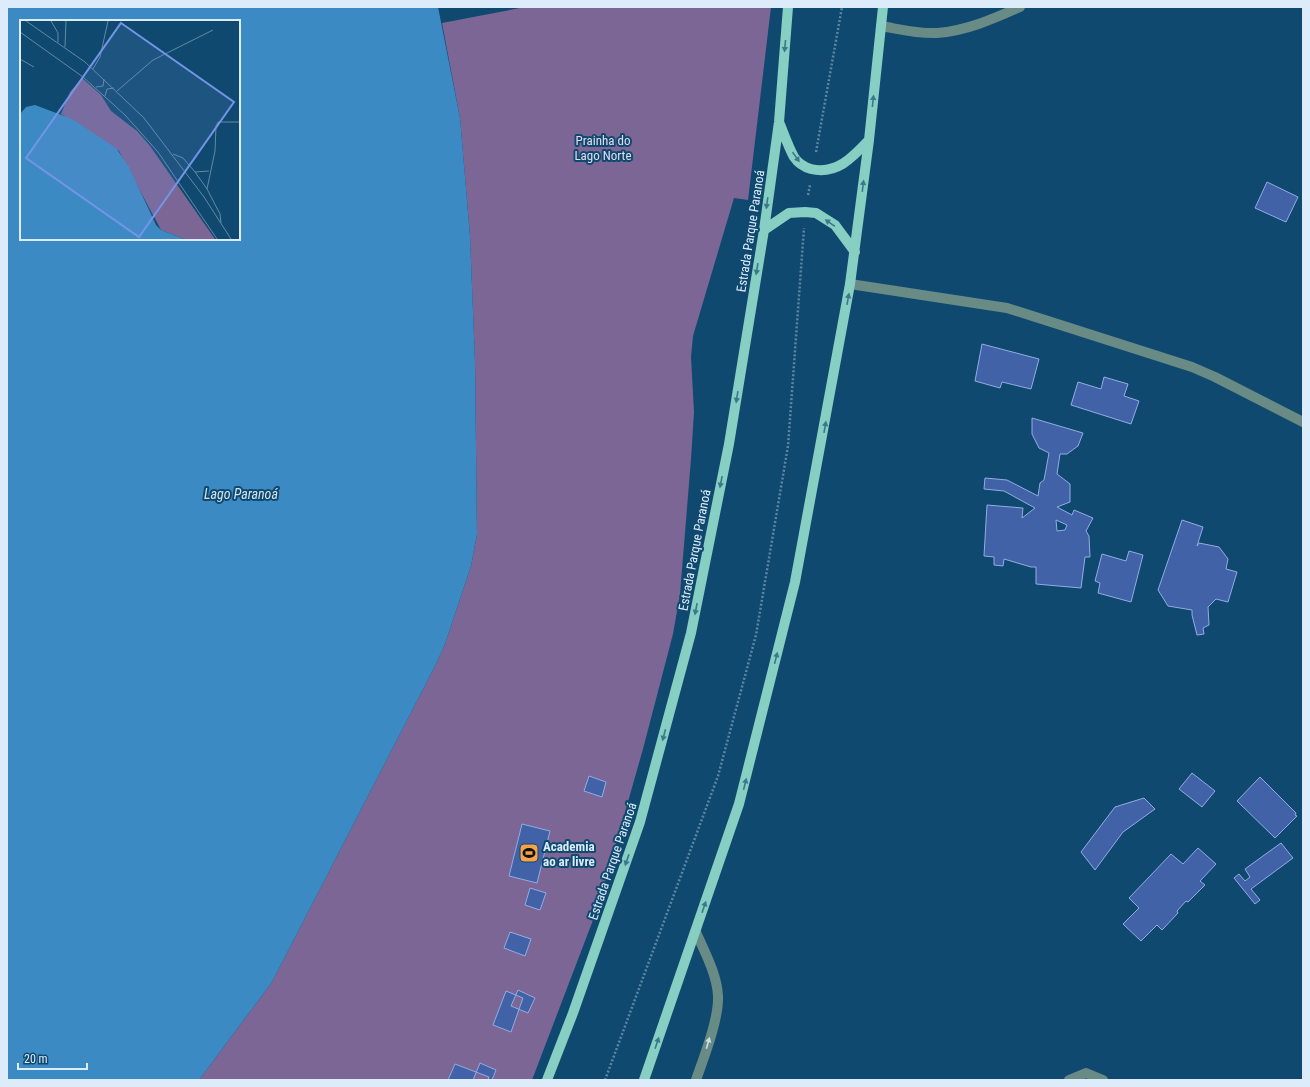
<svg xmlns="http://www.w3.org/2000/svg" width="1310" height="1087" font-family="'Roboto Condensed',sans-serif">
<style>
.green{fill:#7b6695}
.water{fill:#3c8ac3;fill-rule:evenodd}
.building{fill:#4162a6;stroke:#91ade4;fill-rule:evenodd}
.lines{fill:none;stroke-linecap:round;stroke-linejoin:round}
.path{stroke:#5d86a3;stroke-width:2.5;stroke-dasharray:2 2;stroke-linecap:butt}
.minor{stroke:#698b85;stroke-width:10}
.major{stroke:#87cec3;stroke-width:10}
.oneway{fill:#3a788c}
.oneway2{fill:#cbdde8}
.labels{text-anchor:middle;stroke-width:4;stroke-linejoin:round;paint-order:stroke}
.park-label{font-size:13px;fill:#e3dbf0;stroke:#10496f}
.street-label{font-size:13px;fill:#dcecfa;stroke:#10496f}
.poi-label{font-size:13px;font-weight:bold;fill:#dcecfa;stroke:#10496f;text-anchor:start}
.water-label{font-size:14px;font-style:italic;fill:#d1e4f3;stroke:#10496f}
.inset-road{fill:none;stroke:#628aa7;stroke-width:1}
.view{fill:#7395e7;fill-opacity:0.15;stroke:#7395e7;stroke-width:2}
.inset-edge{fill:none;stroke:#dcecfa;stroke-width:2}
</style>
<rect width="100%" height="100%" fill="#10496f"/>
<path class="green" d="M 525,7 L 771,7 L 748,200 L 734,198 L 693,336 L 691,357 L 694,412 L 691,459 L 680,594 L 673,634 L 643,749 L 598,907 L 532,1080 L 199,1080 L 272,982 L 436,664 L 445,644 L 471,566 L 477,534 L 475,362 L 470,236 L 460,118 L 442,23 Z"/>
<path class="water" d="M 7,7 L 438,7 L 460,118 L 470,236 L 475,362 L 477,534 L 471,566 L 445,644 L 436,664 L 272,982 L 199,1080 L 7,1080 ZM 21,21 L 239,21 L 239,239 L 21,239 Z"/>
<path class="building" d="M 1267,182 L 1298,197 L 1286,222 L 1255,208 Z
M 982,344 L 1039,359 L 1031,389 L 1002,382 L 1000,388 L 975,381 Z
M 1104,377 L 1128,384 L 1124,396 L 1139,401 L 1131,424 L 1071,405 L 1078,382 L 1101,389 Z
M 1032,418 L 1083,433 L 1078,446 L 1067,454 L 1060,454 L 1057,474 L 1070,484 L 1070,502 L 1057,507 L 1072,515 L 1074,510 L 1093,518 L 1086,531 L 1089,536 L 1090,557 L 1085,557 L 1081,588 L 1036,584 L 1036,567 L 1031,567 L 1004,559 L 1003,566 L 994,565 L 994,557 L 984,556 L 987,505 L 1023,508 L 1022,518 L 1035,508 L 1004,491 L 984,489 L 985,478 L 1007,480 L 1038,496 L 1040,483 L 1044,480 L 1049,453 L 1039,448 L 1032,434 ZM 1056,520 L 1067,525 L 1065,530 L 1057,531 Z
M 1182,520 L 1203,527 L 1197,546 L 1199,543 L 1219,547 L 1228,559 L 1226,569 L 1237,572 L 1228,602 L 1216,599 L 1208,607 L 1209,625 L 1203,628 L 1204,634 L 1197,635 L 1192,615 L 1192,610 L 1168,606 L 1158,590 Z
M 1129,551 L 1143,555 L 1131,602 L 1098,593 L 1100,583 L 1095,581 L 1102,554 L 1126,561 Z
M 1192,773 L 1215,791 L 1202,807 L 1179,789 Z
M 589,776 L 606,782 L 602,797 L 584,791 Z
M 1260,777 L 1296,813 L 1295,815 L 1297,816 L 1275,838 L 1237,801 Z
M 1144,798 L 1155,809 L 1123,832 L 1095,870 L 1081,852 L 1115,807 Z
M 522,824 L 550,831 L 537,883 L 509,876 Z
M 1281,843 L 1293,858 L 1251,889 L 1260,900 L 1255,904 L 1234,878 L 1239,874 L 1245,881 L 1250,877 L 1245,869 Z
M 1198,848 L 1216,864 L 1200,881 L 1205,885 L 1188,902 L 1186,901 L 1177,911 L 1178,913 L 1162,930 L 1157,925 L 1141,941 L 1123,924 L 1139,908 L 1129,898 L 1171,854 L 1183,864 Z
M 530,888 L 546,893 L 540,910 L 525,905 Z
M 510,932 L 531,939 L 525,956 L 504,948 Z
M 518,990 L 535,998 L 528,1013 L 511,1006 Z
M 506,991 L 523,998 L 511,1032 L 493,1025 Z
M 480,1063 L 496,1070 L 492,1080 L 473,1080 Z
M 455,1064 L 489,1077 L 488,1080 L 448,1080 Z"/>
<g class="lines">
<path class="path" d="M 816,152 L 842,7
M 808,195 L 810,185
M 605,1080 L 718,776 L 756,635 L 788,446 L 804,228"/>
<path class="minor" d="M 881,26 C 899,29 918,34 937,33 C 966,31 993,19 1020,7
M 850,284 L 1007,308 L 1192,367 L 1215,377 L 1303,422
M 696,932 C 704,951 717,974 718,996 C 719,1019 704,1057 696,1080
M 1069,1080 L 1086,1073 L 1103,1080"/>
<path class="major" d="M 779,122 C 784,134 788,146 794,157 C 798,163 804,167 811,169 C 837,175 853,157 869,140
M 764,230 L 789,213 L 805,212 L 816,213 L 835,225 L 855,252
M 547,1080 L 573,1013 L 640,822 L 691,633 L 729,444 L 764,230 L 779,122 L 788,7
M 644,1080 L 739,804 L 795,582 L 850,284 L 869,140 L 883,7"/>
</g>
<defs><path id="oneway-solid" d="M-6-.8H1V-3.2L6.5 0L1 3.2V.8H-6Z"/></defs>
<g class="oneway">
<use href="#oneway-solid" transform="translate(785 46) rotate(95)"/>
<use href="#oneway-solid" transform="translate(873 101) rotate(-84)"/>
<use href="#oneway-solid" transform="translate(796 157) rotate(55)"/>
<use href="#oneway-solid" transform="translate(863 186) rotate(-83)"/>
<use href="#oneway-solid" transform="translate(767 203) rotate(98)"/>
<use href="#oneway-solid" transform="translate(830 223) rotate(-145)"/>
<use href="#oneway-solid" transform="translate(757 269) rotate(99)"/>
<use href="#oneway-solid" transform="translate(848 299) rotate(-80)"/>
<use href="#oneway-solid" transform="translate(737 397) rotate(99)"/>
<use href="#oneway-solid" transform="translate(825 427) rotate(-80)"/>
<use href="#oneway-solid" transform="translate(721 482) rotate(101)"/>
<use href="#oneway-solid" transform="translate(696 609) rotate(101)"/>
<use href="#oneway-solid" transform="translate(776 658) rotate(-76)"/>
<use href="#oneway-solid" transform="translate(664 735) rotate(105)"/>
<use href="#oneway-solid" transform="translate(745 784) rotate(-76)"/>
<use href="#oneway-solid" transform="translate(627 860) rotate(109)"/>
<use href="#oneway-solid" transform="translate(704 907) rotate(-71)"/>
<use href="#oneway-solid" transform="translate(657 1043) rotate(-71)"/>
</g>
<use class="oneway2" href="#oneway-solid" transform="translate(708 1043) rotate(-74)"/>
<defs>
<symbol id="stadium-square" viewBox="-11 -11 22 22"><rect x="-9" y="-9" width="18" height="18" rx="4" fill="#f7a148" stroke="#10496f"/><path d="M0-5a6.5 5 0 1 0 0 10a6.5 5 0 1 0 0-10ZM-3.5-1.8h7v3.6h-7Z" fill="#111"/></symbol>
</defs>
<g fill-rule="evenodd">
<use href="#stadium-square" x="518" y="842" width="22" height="22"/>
</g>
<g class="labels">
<g class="park-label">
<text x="603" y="145">Prainha do<tspan x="603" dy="15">Lago Norte</tspan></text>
</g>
<g class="street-label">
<text transform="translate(750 231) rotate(-81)" y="5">Estrada Parque Paranoá</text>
<text transform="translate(694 550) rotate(-79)" y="5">Estrada Parque Paranoá</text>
<text transform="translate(612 861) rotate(-71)" y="5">Estrada Parque Paranoá</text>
</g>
<g class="poi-label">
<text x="543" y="851">Academia<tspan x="543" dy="15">ao ar livre</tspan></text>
</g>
<g class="water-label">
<text x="241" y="499">Lago Paranoá</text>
</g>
</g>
<g transform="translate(20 20)">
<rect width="220" height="220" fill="#10496f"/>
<path d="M 62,58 L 81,75 L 91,91 L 117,111 L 130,126 L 195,219 L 164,219 L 141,210 L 99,131 L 41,94 L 50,72 Z" fill="#7b6695"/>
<path d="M 15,85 L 52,99 L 96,128 L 109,147 L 136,205 L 141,210 L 164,219 L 0,219 L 0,94 L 6,87 Z" fill="#3c8ac3"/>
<path class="inset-road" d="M 6,1 L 65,42 L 124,98 L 184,177 L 211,219M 31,1 L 38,13 L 38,22M 0,12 L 63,57 L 105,95 L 138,132 L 197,219M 45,27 L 46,1M 0,39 L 14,47M 73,49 L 80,37 L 88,1M 76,67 L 83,66 L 84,59M 97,71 L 133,40 L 193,10M 85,76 L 87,69 L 94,68M 153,134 L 163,138 L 175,152 L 189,151M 175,152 L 187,169M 201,203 L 200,194 L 187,169 L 195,131 L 196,106 L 198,102 L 220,102"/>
<path class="view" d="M 101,3 L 214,82 L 119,217 L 6,138 Z"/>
<rect width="220" height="220" class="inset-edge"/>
</g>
<rect width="1310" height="1087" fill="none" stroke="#dcecfa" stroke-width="16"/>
<path d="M18 1063v6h69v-6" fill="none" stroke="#dcecfa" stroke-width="2"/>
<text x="24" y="1063" font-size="12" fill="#dcecfa" stroke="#10496f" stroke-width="3" paint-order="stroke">20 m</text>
</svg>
